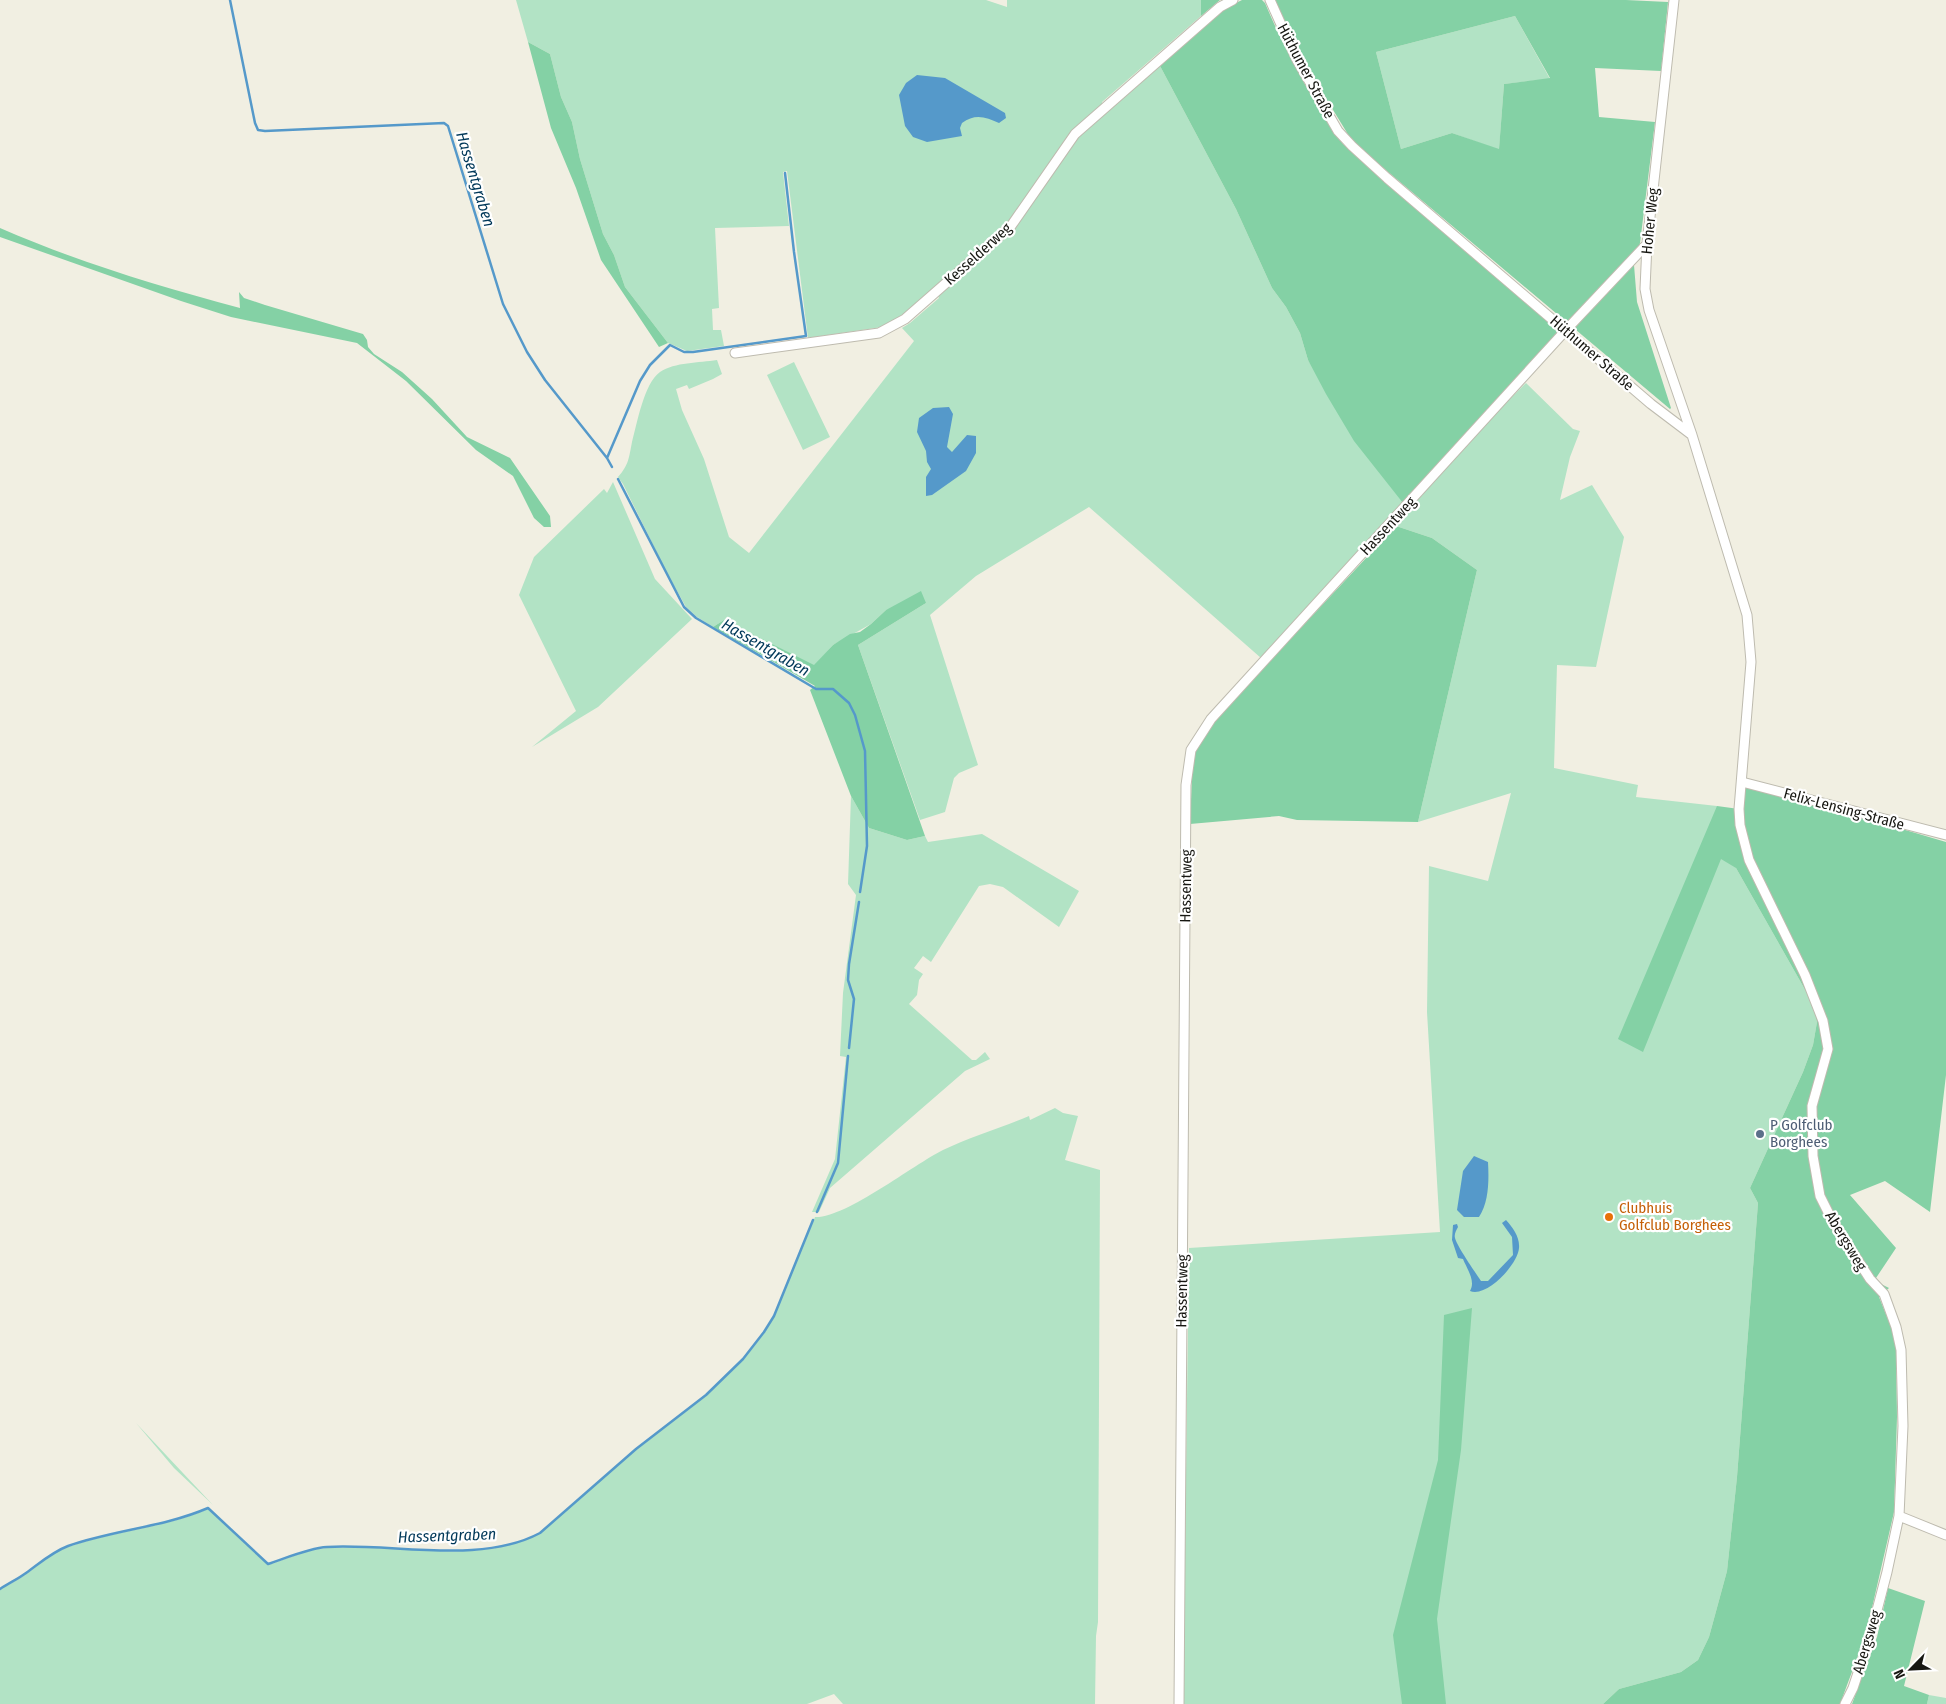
<svg xmlns="http://www.w3.org/2000/svg" width="1946" height="1704" font-family="'Fira Sans Condensed',sans-serif">
<style>
.green{fill:#b2e3c5}
.forest{fill:#84d1a5;fill-rule:evenodd}
.water{fill:#5599ca}
.lines{fill:none;stroke-linecap:round;stroke-linejoin:round}
.stream{stroke:#5599ca;stroke-width:2.5}
.minor-casing{stroke:#bebbaf;stroke-width:11}
.minor{stroke:#fff;stroke-width:9}
.service-dot{fill:#5c6f8a;stroke:#fff;stroke-width:2}
.food-dot{fill:#e8710a;stroke:#fff;stroke-width:2}
.labels{text-anchor:middle;stroke-width:4.5;stroke-linejoin:round;paint-order:stroke}
.street-label{font-size:15px;fill:#171712;stroke:#fff}
.service-label{font-size:15px;fill:#4e5e75;stroke:#fff;text-anchor:start}
.food-label{font-size:15px;fill:#c56008;stroke:#fff;text-anchor:start}
.water-label{font-size:16px;font-style:italic;fill:#003859;stroke:#fff}
</style>
<rect width="100%" height="100%" fill="#f1efe2"/>
<path class="green" d="M 516,0 L 986,0 L 1007,7 L 1007,0 L 1201,0 L 1201,16 L 1102,102 L 1102,114 L 1159,64 L 1236,209 L 1272,288 L 1286,307 L 1300,333 L 1308,360 L 1404,503 L 1526,383 L 1573,429 L 1580,431 L 1570,457 L 1560,500 L 1592,485 L 1624,537 L 1596,667 L 1557,665 L 1554,768 L 1638,785 L 1636,797 L 1717,806 L 1736,868 L 1812,1002 L 1817,1022 L 1813,1045 L 1803,1072 L 1750,1188 L 1758,1203 L 1737,1477 L 1727,1571 L 1709,1637 L 1698,1660 L 1681,1672 L 1619,1689 L 1603,1704 L 1183,1704 L 1189,1248 L 1440,1232 L 1427,1012 L 1429,866 L 1488,881 L 1511,793 L 1418,822 L 1477,570 L 1432,538 L 1396,526 L 1389,518 L 1261,658 L 1089,507 L 976,576 L 930,615 L 978,765 L 959,773 L 954,778 L 945,812 L 920,820 L 858,645 L 926,603 L 886,610 L 871,624 L 833,645 L 814,666 L 724,620 L 713,627 L 697,617 L 686,607 L 668,575 L 623,484 L 618,477 C 629,465 629,457 632,442 C 637,424 644,383 660,372 C 675,362 699,363 717,360 L 722,374 L 713,379 L 689,389 L 687,385 L 676,389 L 682,410 L 704,459 L 729,537 L 749,553 L 914,341 L 902,328 L 910,323 L 939,298 L 935,290 L 904,316 L 882,327 L 808,338 L 787,171 L 783,172 L 789,226 L 715,228 L 719,308 L 712,309 L 713,330 L 721,330 L 724,346 L 687,351 L 668,343 L 625,287 L 614,255 L 603,234 L 580,159 L 572,122 L 561,97 L 550,54 L 528,42 Z
M 1515,16 L 1550,79 L 1504,84 L 1499,150 L 1452,133 L 1401,149 L 1376,52 Z
M 794,362 L 830,437 L 803,450 L 767,375 Z
M 613,482 L 655,579 L 692,619 L 598,707 L 532,747 L 576,711 L 519,595 L 534,557 L 604,489 L 607,493 Z
M 851,796 L 869,828 L 907,840 L 925,836 L 928,842 L 982,834 L 1079,891 L 1059,927 L 1003,887 L 990,884 L 979,886 L 931,962 L 923,956 L 914,968 L 923,974 L 919,980 L 917,995 L 909,1004 L 972,1060 L 976,1060 L 985,1052 L 990,1059 L 965,1071 L 830,1188 L 819,1212 L 812,1212 L 835,1159 L 846,1057 L 840,1056 L 843,993 L 856,895 L 848,884 Z
M 1055,1108 L 1063,1113 L 1078,1116 L 1065,1160 L 1100,1170 L 1098,1622 L 1096,1636 L 1095,1704 L 843,1704 L 834,1694 L 807,1704 L 0,1704 L 0,1589 C 8,1585 16,1581 23,1576 C 39,1566 51,1553 68,1547 C 113,1531 164,1528 208,1509 L 268,1565 C 287,1559 307,1549 327,1548 C 394,1543 479,1566 540,1533 L 636,1450 L 706,1396 L 744,1359 L 765,1332 L 774,1316 L 815,1217 C 844,1219 913,1165 943,1150 C 970,1137 1000,1128 1029,1116 L 1030,1120 Z
M 136,1423 L 213,1505 L 174,1468 Z
M 1929,1695 L 1946,1698 L 1946,1704 L 1927,1704 Z"/>
<path class="forest" d="M 1201,0 L 1220,0 L 1201,16 Z
M 1242,0 L 1262,0 L 1265,3 C 1286,53 1312,100 1343,144 L 1560,332 L 1403,503 L 1354,441 L 1326,394 L 1308,360 L 1300,333 L 1286,307 L 1272,288 L 1236,209 L 1159,64 L 1222,10 Z
M 1274,0 L 1626,0 L 1668,2 L 1661,71 L 1595,68 L 1599,117 L 1655,122 L 1640,243 L 1634,265 L 1637,302 L 1671,408 L 1670,409 L 1362,150 L 1349,136 L 1308,69 ZM 1515,16 L 1550,78 L 1504,84 L 1499,149 L 1452,133 L 1401,149 L 1376,52 Z
M 528,42 L 550,54 L 561,97 L 572,122 L 580,159 L 603,234 L 614,255 L 625,287 L 668,343 L 659,347 L 601,260 L 576,188 L 551,128 Z
M 0,228 C 78,262 158,286 240,308 L 239,292 L 244,298 L 265,305 L 363,334 L 367,340 L 368,347 L 374,354 L 402,372 L 432,399 L 467,437 L 510,458 L 550,516 L 551,527 L 544,527 L 534,518 L 513,476 L 476,450 L 406,381 L 357,343 L 231,317 L 181,301 L 0,237 Z
M 1396,526 L 1432,538 L 1477,570 L 1418,822 L 1297,820 L 1279,816 L 1190,824 L 1193,753 L 1213,722 Z
M 921,591 L 926,603 L 858,645 L 925,836 L 907,840 L 869,828 L 851,796 L 810,690 L 815,686 L 713,627 L 724,620 L 814,665 L 833,645 L 850,634 L 860,632 L 871,624 L 886,610 Z
M 1742,782 L 1946,842 L 1946,1075 L 1930,1212 L 1885,1181 L 1850,1195 L 1896,1248 L 1876,1278 L 1881,1284 L 1889,1288 L 1879,1297 L 1892,1329 L 1896,1348 L 1897,1417 L 1894,1512 L 1866,1634 L 1840,1704 L 1603,1704 L 1619,1689 L 1681,1672 L 1698,1660 L 1709,1637 L 1727,1571 L 1737,1477 L 1758,1203 L 1750,1188 L 1803,1072 L 1813,1045 L 1817,1022 L 1812,1002 L 1736,868 L 1721,859 L 1643,1052 L 1618,1039 L 1717,806 L 1739,809 Z
M 1472,1308 L 1461,1450 L 1437,1619 L 1446,1704 L 1402,1704 L 1393,1635 L 1438,1460 L 1444,1315 Z
M 1888,1588 L 1925,1601 L 1904,1686 L 1929,1695 L 1927,1704 L 1852,1704 L 1877,1637 Z"/>
<path class="water" d="M 917,75 L 945,78 L 1005,113 L 1006,118 L 999,123 C 986,117 975,113 962,123 L 960,128 L 962,136 L 927,142 L 913,137 L 905,126 L 899,95 L 906,83 Z
M 949,407 L 953,414 L 947,447 L 952,452 L 967,435 L 976,436 L 976,453 L 966,471 L 932,495 L 926,496 L 926,477 L 931,469 L 927,462 L 926,451 L 917,432 L 919,418 L 933,408 Z
M 1474,1156 L 1488,1162 C 1489,1180 1489,1202 1479,1217 L 1464,1217 L 1457,1210 L 1463,1171 Z
M 1506,1220 C 1513,1228 1520,1237 1519,1248 C 1518,1264 1487,1298 1470,1291 C 1476,1281 1467,1269 1463,1259 L 1458,1258 L 1452,1240 L 1453,1225 L 1457,1224 L 1458,1227 C 1456,1231 1454,1234 1455,1238 C 1457,1246 1475,1272 1481,1281 L 1488,1281 L 1513,1255 L 1512,1237 L 1502,1223 Z"/>
<g class="lines">
<path class="stream" d="M 230,0 L 255,123 L 258,130 L 265,131 L 444,123 L 448,126 L 503,304 L 527,352 L 545,380 L 607,458 L 612,467
M 607,458 L 640,381 L 650,365 L 670,345 L 684,352 L 693,352 L 806,336 L 794,252 L 785,173
M 618,479 L 684,607 L 696,618 L 816,689 L 833,689 L 849,703 L 855,715 L 865,751 L 867,846 L 860,892
M 849,1048 L 854,999 L 848,980 L 849,964 L 859,902
M 817,1212 L 838,1163 L 848,1056
M 0,1589 C 9,1583 18,1579 26,1573 C 40,1563 52,1552 68,1546 C 114,1530 164,1527 208,1508 L 268,1564 C 286,1558 309,1548 327,1547 C 394,1543 480,1565 540,1533 L 636,1449 L 706,1395 L 743,1359 L 764,1332 L 774,1316 L 813,1220"/>
<defs>
<path id="minor" d="M 1270,0 L 1297,60 L 1338,131 L 1352,146 L 1387,178 L 1651,404 L 1692,435 L 1747,615 L 1751,662 L 1739,809 L 1740,825 L 1749,860 L 1805,975 L 1823,1021 L 1828,1049 L 1812,1106 L 1813,1156 L 1820,1196 L 1833,1222 L 1870,1279 L 1884,1294 L 1896,1327 L 1901,1350 L 1903,1426 L 1899,1516 L 1887,1572 L 1870,1637 L 1853,1688 L 1845,1704
M 1674,0 L 1647,244 L 1645,289 L 1649,310 L 1692,435
M 735,353 L 879,333 L 905,319 L 1011,226 L 1075,134 L 1220,7 L 1233,0
M 1742,782 L 1946,835
M 1899,1516 L 1946,1535
M 1179,1704 L 1186,785 L 1191,750 L 1211,719 L 1566,330 L 1647,244"/>
</defs>
<use href="#minor" class="minor-casing"/>
<use href="#minor" class="minor"/>
</g>
<circle class="service-dot" cx="1760" cy="1134" r="5"/>
<circle class="food-dot" cx="1609" cy="1217" r="5"/>
<g class="labels">
<g class="street-label">
<text transform="translate(1306 71) rotate(62)" y="5">Hüthumer Straße</text>
<text transform="translate(1650 221) rotate(-84)" y="5">Hoher Weg</text>
<text transform="translate(978 254) rotate(-42)" y="5">Kesselderweg</text>
<text transform="translate(1592 353) rotate(41)" y="5">Hüthumer Straße</text>
<text transform="translate(1388 526) rotate(-47)" y="5">Hassentweg</text>
<text transform="translate(1844 809) rotate(15)" y="5">Felix-Lensing-Straße</text>
<text transform="translate(1186 886) rotate(-89)" y="5">Hassentweg</text>
<text transform="translate(1846 1241) rotate(59)" y="5">Abergsweg</text>
<text transform="translate(1182 1291) rotate(-89)" y="5">Hassentweg</text>
<text transform="translate(1867 1642) rotate(-73)" y="5">Abergsweg</text>
</g>
<g class="service-label">
<text x="1770" y="1130">P Golfclub<tspan x="1770" dy="17">Borghees</tspan></text>
</g>
<g class="food-label">
<text x="1619" y="1213">Clubhuis<tspan x="1619" dy="17">Golfclub Borghees</tspan></text>
</g>
<g class="water-label">
<text transform="translate(476 179) rotate(73)" y="6">Hassentgraben</text>
<text transform="translate(766 647) rotate(30)" y="6">Hassentgraben</text>
<text transform="translate(447 1535) rotate(-2)" y="6">Hassentgraben</text>
</g>
</g>
<g transform="translate(1911 1669) rotate(246)" stroke="#ffffff" stroke-width="4" paint-order="stroke">
<path d="M0-4L9 19L0 12L-9 19Z" fill="#171712"/>
<text y="-8" font-size="14" font-weight="bold" text-anchor="middle" fill="#171712">N</text>
</g>
</svg>
